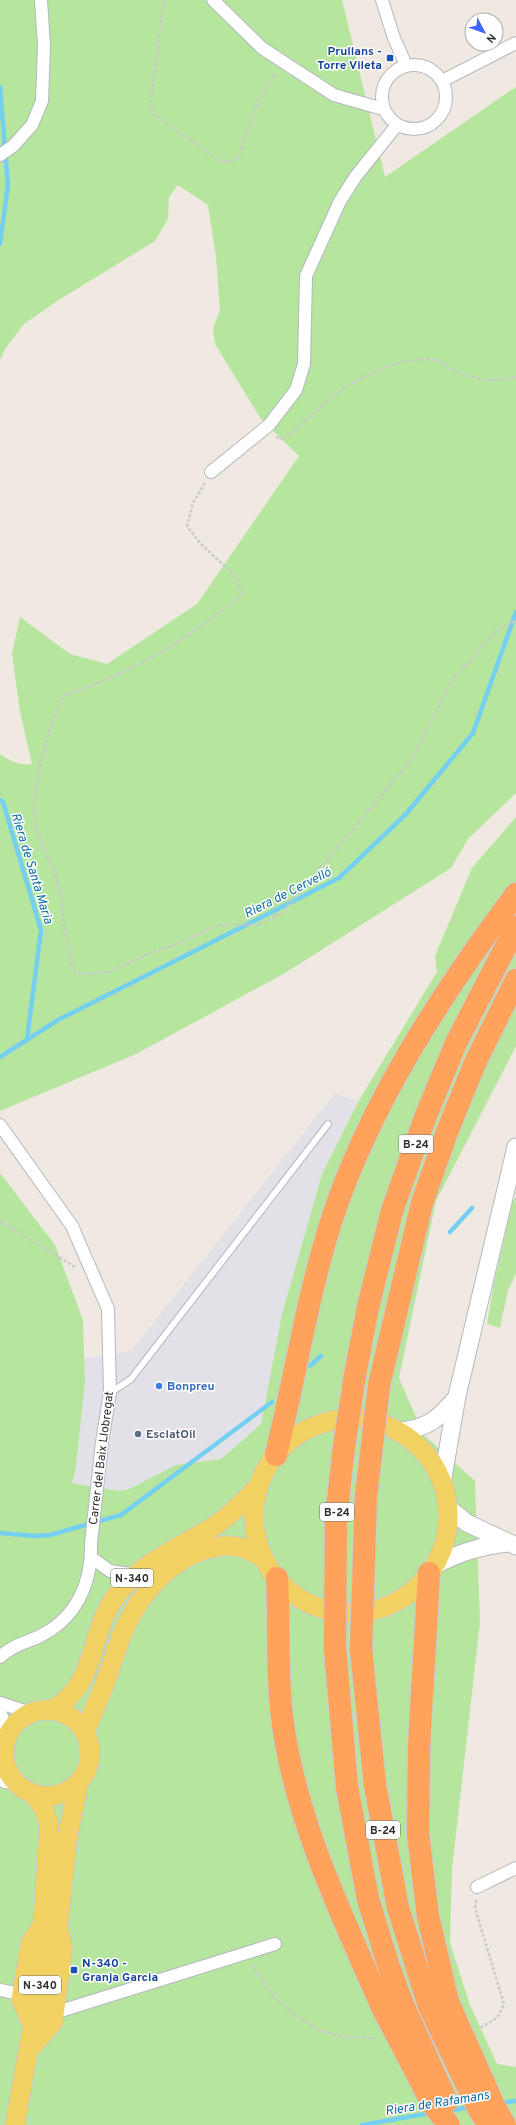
<svg xmlns="http://www.w3.org/2000/svg" width="516" height="2125" font-family="Overpass,sans-serif">
<style>
.industrial{fill:#e3e1e8}
.green{fill:#b6e59e}
.lines{fill:none;stroke-linecap:round;stroke-linejoin:round}
.stream{stroke:#75cff0;stroke-width:4.5}
.lane-casing{stroke:#b4b7c1;stroke-width:8}
.street-casing{stroke:#b4b7c1;stroke-width:14}
.secondary-casing{stroke:#b4b7c1;stroke-width:19}
.primary-casing{stroke:#c9c9c9;stroke-width:21}
.highway-casing{stroke:#c9c9c9;stroke-width:24}
.path{stroke:#c9c9c9;stroke-width:2.5;stroke-dasharray:3 2;stroke-linecap:butt}
.lane{stroke:#fff;stroke-width:6}
.street{stroke:#fff;stroke-width:12}
.secondary{stroke:#fff;stroke-width:17}
.primary{stroke:#f2d163;stroke-width:19}
.highway{stroke:#ffa35c;stroke-width:22}
.highway-bridge-casing{stroke:#c9c9c9;stroke-width:24;stroke-linecap:butt}
.highway-bridge{stroke:#ffa35c;stroke-width:22}
.transit-dot{fill:#1a4fb4;stroke:#fff;stroke-width:1.5}
.shop-dot{fill:#3f7fe0;stroke:#fff;stroke-width:1.5}
.service-dot{fill:#5c6f8a;stroke:#fff;stroke-width:1.5}
.labels{text-anchor:middle;stroke-width:3;stroke-linejoin:round;paint-order:stroke}
.shield{fill:#fff;stroke:#6d6d6d;stroke-width:1}
.shield-label{font-size:11px;font-weight:bold;fill:#2e2e2e}
.transit-label{font-size:12px;font-weight:bold;fill:#164399;stroke:#fff;text-anchor:end}
.shop-label{font-size:12px;font-weight:bold;fill:#366cbe;stroke:#fff;text-anchor:start}
.service-label{font-size:12px;font-weight:bold;fill:#4e5e75;stroke:#fff;text-anchor:start}
.street-label{font-size:12px;fill:#2e2e2e;stroke:#fff}
.water-label{font-size:13px;font-style:italic;fill:#0d6fa3;stroke:#fff}
</style>
<rect width="100%" height="100%" fill="#efe9e1"/>
<path class="industrial" d="M 335,1093 L 358,1102 L 322,1174 L 282,1314 L 261,1424 L 221,1459 L 176,1465 L 129,1489 L 119,1491 L 72,1483 L 76,1467 L 85,1381 L 84,1358 L 131,1351 Z"/>
<path class="green" d="M 0,0 L 342,0 L 385,177 L 516,87 L 516,793 L 468,839 L 451,868 L 285,973 L 136,1054 L 0,1111 L 0,754 C 10,761 19,766 32,764 L 20,712 L 12,654 L 20,617 L 70,654 L 107,664 L 197,604 L 299,456 L 261,419 L 215,344 L 213,329 L 220,310 L 216,257 L 208,205 L 178,185 L 169,197 L 168,219 L 155,241 L 57,301 L 24,324 L 5,349 L 0,360 Z
M 516,817 L 516,1046 L 436,1201 L 399,1378 L 424,1435 L 475,1481 L 480,1622 L 452,1869 L 450,1943 L 470,2005 L 497,2064 L 516,2067 L 516,2125 L 0,2125 L 0,1173 L 55,1245 L 83,1320 L 85,1381 L 76,1467 L 72,1483 L 119,1491 L 129,1489 L 176,1465 L 221,1459 L 261,1424 L 282,1314 L 322,1174 L 358,1102 L 437,972 L 435,956 L 472,868 Z
M 516,1197 L 516,1274 L 508,1290 L 500,1328 L 487,1324 L 494,1283 L 513,1201 Z"/>
<g class="lines">
<path class="stream" d="M 0,87 L 8,185 L 0,244
M 0,800 L 3,802 L 41,930 L 27,1039
M 0,1057 L 58,1020 L 339,878 L 406,814 L 473,733 L 516,612
M 450,1232 L 472,1208
M 310,1366 L 321,1356
M 0,1533 L 35,1536 L 50,1535 L 121,1515 L 272,1402
M 500,2103 L 516,2101
M 448,2111 L 471,2107
M 362,2125 L 431,2113"/>
<defs>
<path id="lane" d="M 110,1393 L 131,1379 L 328,1124"/>
<path id="street" d="M 213,0 L 262,48 L 334,95 L 383,109
M 382,0 L 394,38 L 406,65
M382 97a32 32 0 1 1 64 0a32 32 0 1 1-64 0Z
M 442,81 L 516,43
M 0,155 L 13,146 L 32,125 L 42,101 L 44,46 L 41,0
M 211,472 L 269,425 L 296,390 L 304,364 L 306,276 L 340,201 L 356,176 L 397,125
M 0,1125 L 72,1226 L 108,1309 L 110,1393 L 102,1442 L 91,1543 C 92,1584 76,1619 38,1637 C 25,1643 11,1646 0,1657
M 92,1558 L 110,1571 L 136,1575
M 0,1703 L 31,1713
M 0,1711 L 8,1734
M 0,1754 L 4,1750
M 0,1781 L 16,1784
M 477,1887 L 516,1868
M 0,1990 L 15,1993
M 54,2013 L 275,1944"/>
<path id="secondary" d="M 399,1431 C 428,1429 439,1418 457,1397
M 442,1483 L 457,1396 L 516,1147
M 447,1507 L 467,1523 L 516,1546
M 434,1566 C 460,1552 478,1547 507,1543"/>
<path id="primary" d="M254 1516a97 97 0 1 1 194 0a97 97 0 1 1-194 0Z
M4 1753a43 43 0 1 1 86 0a43 43 0 1 1-86 0Z
M 52,1710 C 101,1681 87,1631 119,1592 C 144,1561 179,1548 211,1528 C 229,1517 244,1501 259,1486
M 85,1732 C 93,1712 102,1692 109,1672 C 115,1656 119,1639 127,1624 C 142,1592 170,1561 204,1550 C 228,1542 244,1545 264,1559
M 33,2026 L 21,1999 L 31,1942 L 43,1924
M 29,2050 L 53,2022 L 63,1948 L 58,1928 L 67,1840 L 79,1782
M 15,2125 L 47,1944 L 43,1924 L 49,1825 L 44,1809 L 34,1795"/>
<path id="highway" d="M 355,1375 L 368,1307 L 392,1211 L 425,1118 L 456,1043 L 516,927
M 379,1385 L 422,1203 L 447,1132 L 475,1063 L 516,980
M 276,1455 C 295,1378 307,1298 331,1222 C 369,1104 442,993 516,894
M 429,1573 L 419,1746 L 418,1834 L 428,1916 L 448,2002
M 277,1578 C 280,1624 276,1670 282,1717 C 295,1820 341,1913 382,2007
M 335,1649 L 347,1787 L 368,1899 L 388,1964 L 403,2005
M 361,1649 L 375,1785 L 398,1908 L 429,2006"/>
</defs>
<use href="#lane" class="lane-casing"/>
<use href="#street" class="street-casing"/>
<use href="#secondary" class="secondary-casing"/>
<use href="#primary" class="primary-casing"/>
<use href="#highway" class="highway-casing"/>
<path class="path" d="M 164,0 L 150,106 L 153,113 L 220,161 L 231,162 L 238,158 L 259,100 L 276,73
M 276,437 L 280,439 L 287,437 C 305,421 323,403 343,389 C 363,375 413,352 438,361 C 445,364 452,370 459,373 C 477,380 497,382 516,377
M 205,483 L 193,503 L 187,526 L 200,543 L 236,577 L 242,595 C 188,639 130,675 64,695 C 48,726 28,798 37,831 C 42,847 51,861 56,876 C 62,893 62,910 64,928 C 66,940 73,950 70,963 L 76,973 L 92,974 L 110,972 L 150,953 L 173,946 L 218,925 L 259,925 L 283,912 L 413,758 L 451,682 L 495,632 L 516,620
M 0,1221 L 75,1267
M 476,1900 L 475,1908 L 504,2004 L 497,2018 L 480,2028
M 252,1965 L 273,1996 L 298,2017 L 320,2031 L 345,2037 L 377,2038"/>
<use href="#lane" class="lane"/>
<use href="#street" class="street"/>
<use href="#secondary" class="secondary"/>
<use href="#primary" class="primary"/>
<use href="#highway" class="highway"/>
<defs>
<path id="highway-bridge" d="M 335,1649 L 336,1518 L 344,1447 L 355,1375
M 361,1649 L 366,1496 L 379,1385
M 448,2002 L 495,2108 L 505,2125
M 403,2005 L 447,2102
M 429,2006 L 478,2108 L 489,2125
M 382,2007 L 433,2105 L 449,2125"/>
</defs>
<use href="#highway-bridge" class="highway-bridge-casing"/>
<use href="#highway-bridge" class="highway-bridge"/>
</g>
<g class="transit-dot">
<rect x="386" y="54" width="8" height="8" rx="2"/>
<rect x="70" y="1966" width="8" height="8" rx="2"/>
</g>
<circle class="shop-dot" cx="159" cy="1386" r="4"/>
<circle class="service-dot" cx="138" cy="1434" r="4"/>
<g class="labels">
<g class="shield">
<rect x="399" y="1135" width="34" height="18" rx="3"/>
<rect x="320" y="1503" width="34" height="18" rx="3"/>
<rect x="111" y="1569" width="42" height="18" rx="3"/>
<rect x="366" y="1821" width="34" height="18" rx="3"/>
<rect x="19" y="1976" width="42" height="18" rx="3"/>
</g>
<g class="shield-label">
<text x="416" y="1148">B-24</text>
<text x="337" y="1516">B-24</text>
<text x="132" y="1582">N-340</text>
<text x="383" y="1834">B-24</text>
<text x="40" y="1989">N-340</text>
</g>
<g class="transit-label">
<text x="382" y="55">Prullans -<tspan x="382" dy="14">Torre Vileta</tspan></text>
<text x="82" y="1967" text-anchor="start">N-340 -<tspan x="82" dy="14">Granja Garcia</tspan></text>
</g>
<g class="shop-label">
<text x="167" y="1390">Bonpreu</text>
</g>
<g class="service-label">
<text x="146" y="1438">EsclatOil</text>
</g>
<g class="street-label">
<text transform="translate(101 1458) rotate(-83)" y="4">Carrer del Baix Llobregat</text>
</g>
<g class="water-label">
<text transform="translate(33 868) rotate(73)" y="5">Riera de Santa Maria</text>
<text transform="translate(287 892) rotate(-27)" y="5">Riera de Cervelló</text>
<text transform="translate(437 2102) rotate(-9)" y="5">Riera de Rafamans</text>
</g>
</g>
<g transform="translate(484 32) rotate(131)"><circle r="19" fill="#ffffff" stroke="#ababab"/>
<path d="M0-3L7 15L0 10L-7 15Z" fill="#4264fb"/>
<text y="-6" font-size="11" font-weight="bold" text-anchor="middle" fill="#2e2e2e">N</text>
</g>
</svg>
